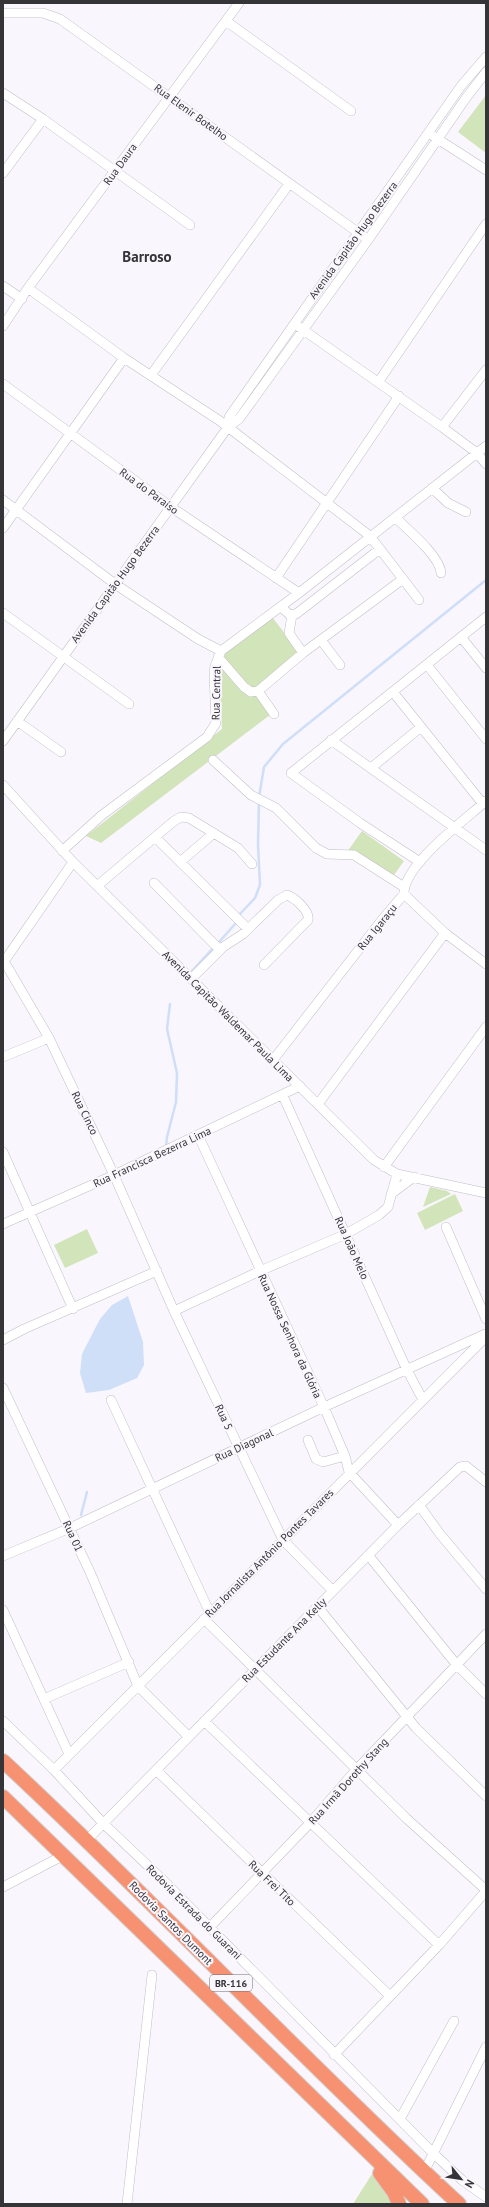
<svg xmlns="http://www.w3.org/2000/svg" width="489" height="2207" font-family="'PT Sans',sans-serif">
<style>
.green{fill:#d2e4b9}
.water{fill:#cfdff8}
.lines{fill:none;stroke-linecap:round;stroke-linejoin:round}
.stream{stroke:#cfdff8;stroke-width:2.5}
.minor-casing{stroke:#c1bec5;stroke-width:10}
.highway-casing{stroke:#d3d2d3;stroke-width:16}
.minor{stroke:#fff;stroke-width:9}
.highway{stroke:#f69271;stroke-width:14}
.labels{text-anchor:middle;stroke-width:4;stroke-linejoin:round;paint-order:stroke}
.shield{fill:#f9f6fd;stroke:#706e72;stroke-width:1}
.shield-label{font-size:10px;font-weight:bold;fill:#353437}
.street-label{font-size:11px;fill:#353437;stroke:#f9f6fd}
.district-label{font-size:15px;font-weight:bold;fill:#353437;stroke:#f9f6fd}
</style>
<rect width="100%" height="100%" fill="#f9f6fd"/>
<path class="green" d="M 486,95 L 486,153 L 458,132 Z
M 272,617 L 300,653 L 254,690 L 270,715 L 101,843 L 86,836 L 222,729 L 219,666 L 225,654 Z
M 362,831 L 404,861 L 389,882 L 347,852 Z
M 430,1187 L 447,1191 L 451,1194 L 423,1207 Z
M 455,1194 L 463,1211 L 425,1230 L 417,1213 Z
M 87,1229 L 98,1253 L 65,1268 L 54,1245 Z
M 372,2174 L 384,2187 L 394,2204 L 353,2204 Z"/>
<path class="water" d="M 128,1296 L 143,1342 L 144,1365 L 137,1378 L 109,1390 L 86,1393 L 80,1373 L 82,1354 L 100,1319 L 112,1305 Z"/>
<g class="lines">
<path class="stream" d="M 259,797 L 264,767 L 283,744 L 486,580
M 239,915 L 255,898 L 260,885 L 258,844 L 259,802
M 219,942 L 236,923
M 192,971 L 214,947
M 166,1147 L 167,1137 L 176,1102 L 177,1073 L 167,1029 L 170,1004
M 81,1515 L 87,1492"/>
<defs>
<path id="minor" d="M 3,13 L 43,13 L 60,19 L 363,236
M 226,21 L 351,111
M 3,93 L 43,119 L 190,225
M 433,136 L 486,170
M 3,173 L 43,119
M 3,286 L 22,299
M 28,288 L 124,358 L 220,421 L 370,536 L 419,600
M 3,326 L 28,288 L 239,3
M 299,327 L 442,427 L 477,453 L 486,464
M 151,375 L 289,184
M 379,381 L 486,224
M 3,384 L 171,507 L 299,593
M 228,427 L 229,417 L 236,407 L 461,86 L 486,57
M 442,427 L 486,370
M 432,488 L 448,503 L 466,512
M 3,500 L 115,584 L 198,639 L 221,651
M 396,518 C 408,530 440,556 441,573
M 3,528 L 124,358
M 276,578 L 399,396
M 281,607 L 290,615 L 296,614 L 380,549
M 3,613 L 129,704
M 292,615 L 289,633 L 303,653
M 461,637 L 486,668
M 321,640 L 340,665
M 218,657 L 244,687 L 251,692 L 258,691 L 274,714
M 427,665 L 486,739
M 258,691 L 303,653 L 403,579
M 393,692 L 483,804
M 17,721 L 61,752
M 331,740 L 486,850
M 3,741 L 228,427 L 239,419 L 368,240 L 466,98 L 486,72
M 213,760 L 251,795 L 276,808 L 316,848 L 327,854 L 354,855 L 404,887
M 371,768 L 421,727
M 3,785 L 73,862 L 374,1160 L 397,1174 L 486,1193
M 155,837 L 248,929
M 62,851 L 102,815 L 207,737 L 216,723 L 214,673 L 215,666 L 221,651 L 299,593 L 486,446
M 180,862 L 214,833
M 420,862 L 360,823 L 291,773 L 486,617
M 154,883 L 220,950
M 97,886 L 174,821 L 181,817 L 189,818 L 238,848 L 252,864
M 404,894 L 445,933 L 486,964
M 4,961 L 49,1038 L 114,1175 L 174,1311 L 283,1540 L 333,1591
M 3,963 L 73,862
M 191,979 L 223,947 L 243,934 L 278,900 L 287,895 C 295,898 310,911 308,920 L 264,965
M 3,1057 L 49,1038
M 273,1060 L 381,921 L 404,894 C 403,865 465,820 486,801
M 283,1096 L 407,1370 L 423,1400
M 318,1104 L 445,933
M 198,1135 L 324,1407 L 345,1456 L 349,1472 L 398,1525
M 3,1152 L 73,1309
M 384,1167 L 486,1027
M 391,1194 L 414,1177
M 3,1224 L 114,1175 L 300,1086
M 446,1227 L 486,1319
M 174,1311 L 260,1271 L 346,1234 L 379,1215 L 388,1207 L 397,1174
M 3,1340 L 24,1329 L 157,1271
M 3,1388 L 90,1572 L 138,1686 L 188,1736
M 111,1400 L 210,1613
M 308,1440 L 316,1459 L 323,1462 L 345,1456
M 419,1505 L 440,1534 L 486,1589
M 3,1556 L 70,1528 L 324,1407 L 485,1334
M 369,1556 L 456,1664 L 486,1694
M 318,1607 L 416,1728 L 486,1796
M 3,1610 L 69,1754
M 204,1619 L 406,1818 L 486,1890
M 44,1699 L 129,1662
M 3,1721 L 54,1770 L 103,1823 L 163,1880 L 434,2154 L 462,2180 L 486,2197
M 204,1721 L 439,1945
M 54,1770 L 486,1337
M 156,1770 L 390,1996
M 88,1839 L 398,1525 L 460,1467 L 466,1466 L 486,1482
M 3,1887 L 64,1855
M 210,1927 L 310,1823 L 356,1770 L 486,1634
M 334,2055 L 439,1945 L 486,1891
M 400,2119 L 454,2021
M 424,2172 L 486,2047
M 127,2204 L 152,1975"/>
<path id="highway" d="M 3,1761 C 158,1905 303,2060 459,2204
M 3,1797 L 422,2204
M 380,2173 L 394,2192 L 399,2204"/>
</defs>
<use href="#minor" class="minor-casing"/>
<use href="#highway" class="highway-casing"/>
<use href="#minor" class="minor"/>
<use href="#highway" class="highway"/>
</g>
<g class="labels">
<rect class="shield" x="210" y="1975" width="42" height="16" rx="3"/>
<g class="shield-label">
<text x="231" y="1987">BR-116</text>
</g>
<g class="street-label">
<text transform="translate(191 112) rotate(36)" y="4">Rua Elenir Botelho</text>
<text transform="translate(120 164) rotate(-54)" y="4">Rua Daura</text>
<text transform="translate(353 240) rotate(-54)" y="4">Avenida Capitão Hugo Bezerra</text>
<text transform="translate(149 491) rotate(36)" y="4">Rua do Paraíso</text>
<text transform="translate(115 584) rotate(-54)" y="4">Avenida Capitão Hugo Bezerra</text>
<text transform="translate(216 693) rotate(-89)" y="4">Rua Central</text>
<text transform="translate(377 927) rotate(-51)" y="4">Rua Igaraçu</text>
<text transform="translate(228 1016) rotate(45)" y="4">Avenida Capitão Waldemar Paula Lima</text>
<text transform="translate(85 1113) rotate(64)" y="4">Rua Cinco</text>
<text transform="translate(152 1157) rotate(-25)" y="4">Rua Francisca Bezerra Lima</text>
<text transform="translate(352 1248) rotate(66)" y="4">Rua João Melo</text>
<text transform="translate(290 1336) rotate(65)" y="4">Rua Nossa Senhora da Glória</text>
<text transform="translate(224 1417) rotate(65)" y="4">Rua 5</text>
<text transform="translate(244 1445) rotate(-25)" y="4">Rua Diagonal</text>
<text transform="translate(73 1536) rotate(65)" y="4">Rua 01</text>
<text transform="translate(269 1553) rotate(-45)" y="4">Rua Jornalista Antônio Pontes Tavares</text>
<text transform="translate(284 1640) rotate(-45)" y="4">Rua Estudante Ana Kelly</text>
<text transform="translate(348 1781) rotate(-48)" y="4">Rua Irmã Dorothy Stang</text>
<text transform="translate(272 1883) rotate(44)" y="4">Rua Frei Tito</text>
<text transform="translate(194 1912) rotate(45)" y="4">Rodovia Estrada do Guarani</text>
<text transform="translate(171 1923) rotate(45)" y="4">Rodovia Santos Dumont</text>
</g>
<g class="district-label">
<text x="147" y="262">Barroso</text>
</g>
</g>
<rect width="489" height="2207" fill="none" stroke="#353437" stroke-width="8"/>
<g transform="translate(461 2179) rotate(120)" stroke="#f9f6fd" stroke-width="3" paint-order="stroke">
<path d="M0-3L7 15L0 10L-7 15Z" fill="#353437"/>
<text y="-6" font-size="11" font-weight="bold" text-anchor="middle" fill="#353437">N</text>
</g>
</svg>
